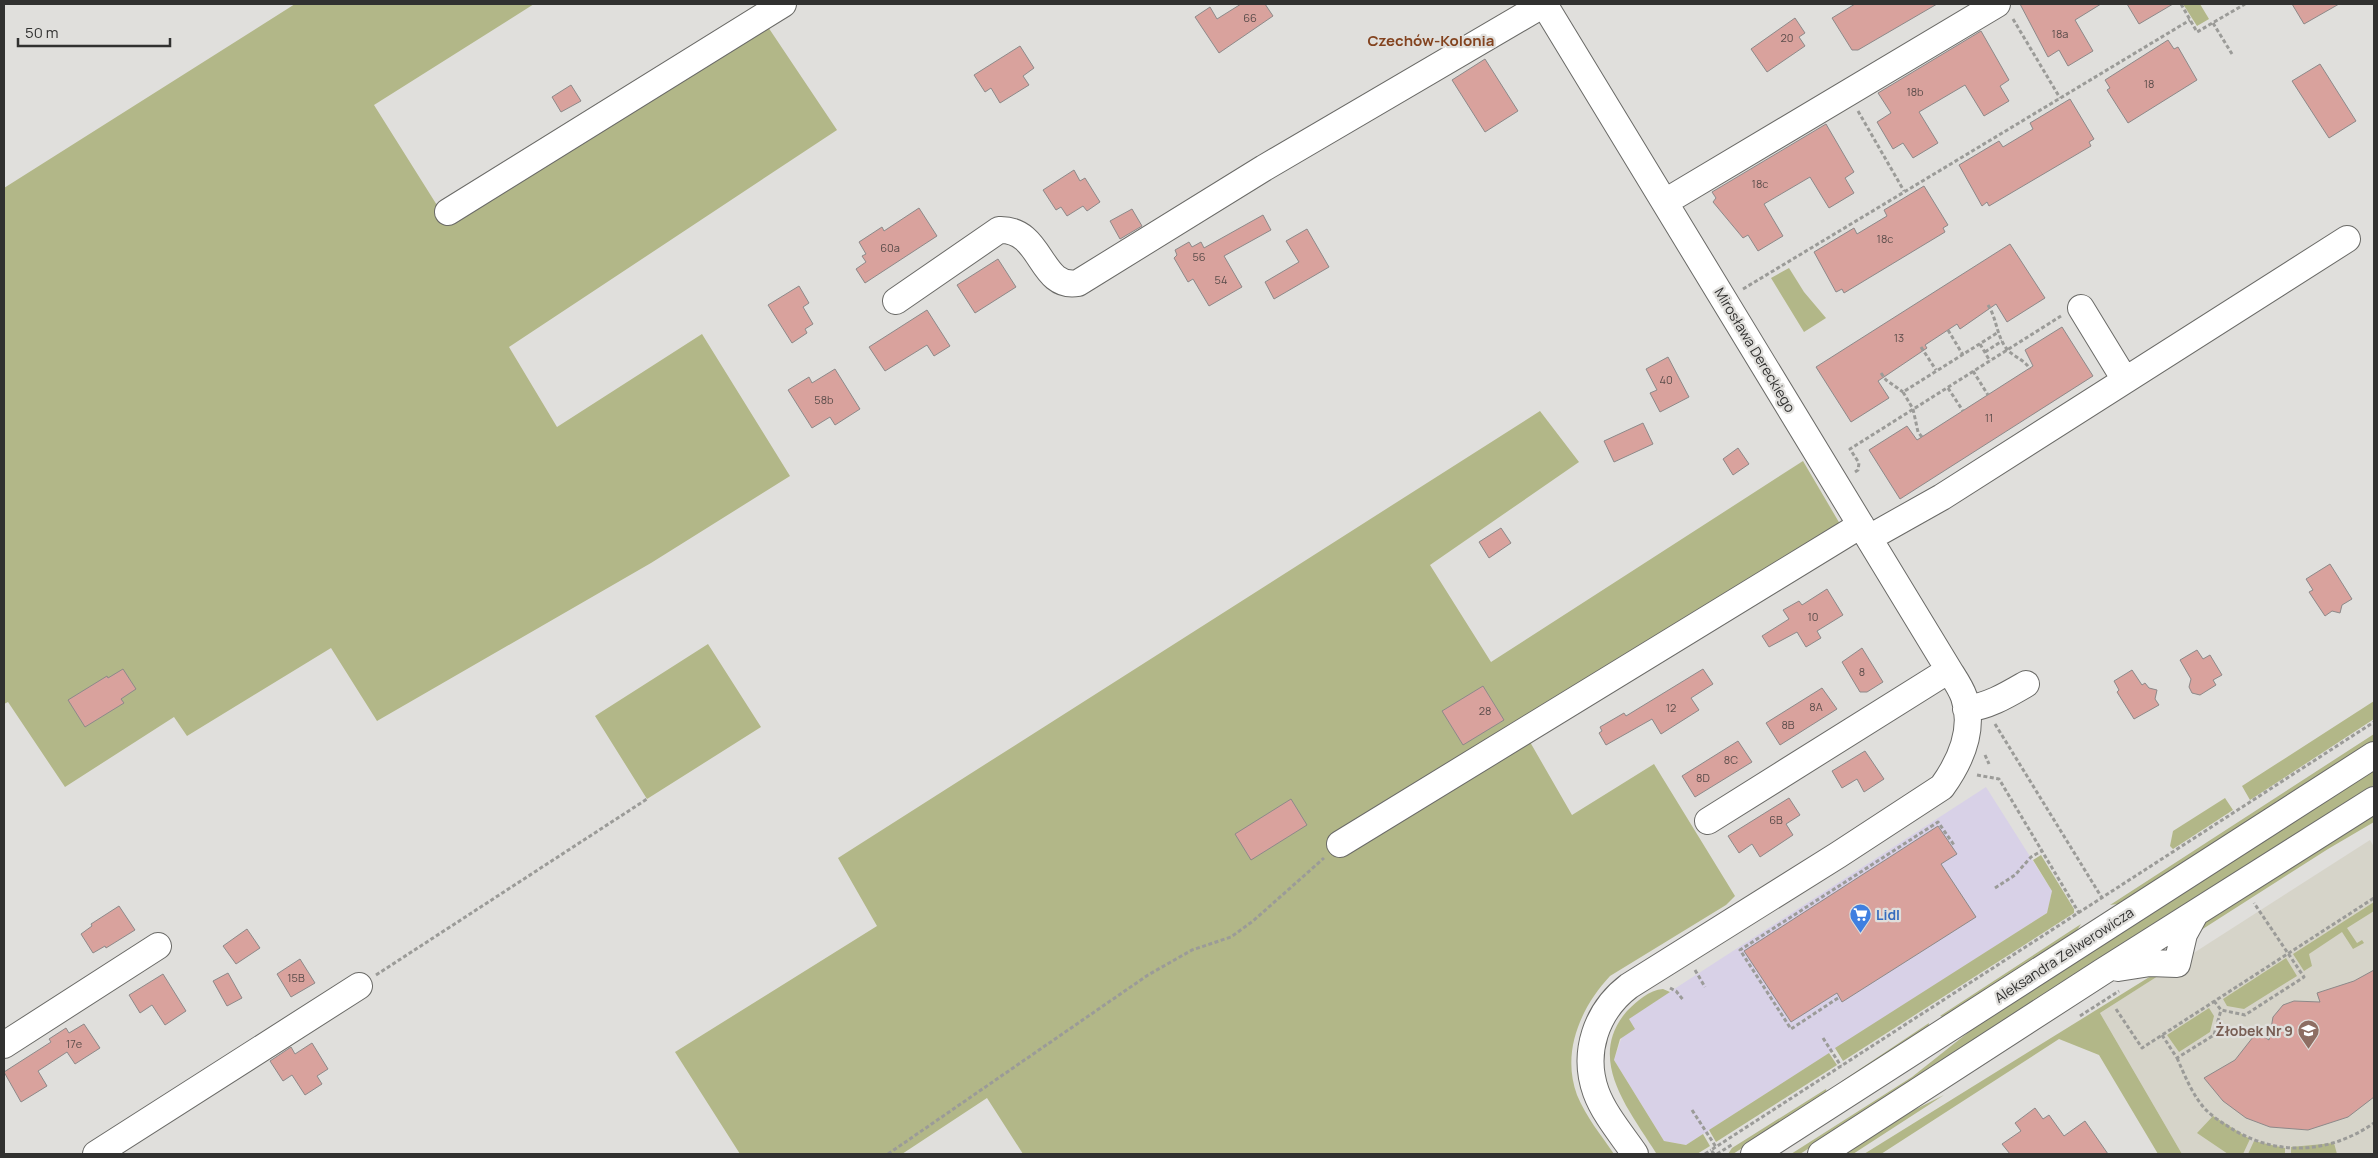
<svg xmlns="http://www.w3.org/2000/svg" width="2378" height="1158" font-family="Manrope,sans-serif">
<style>
.commercial{fill:#d8d1e7}
.built{fill:#d6d4c9}
.green{fill:#b2b788}
.building{fill:#d9a29d;stroke:#8d8989}
.lines{fill:none;stroke-linecap:round;stroke-linejoin:round}
.minor-casing{stroke:#6a6a67;stroke-width:28}
.path{stroke:#9b9b98;stroke-width:3;stroke-dasharray:4 2.5;stroke-linecap:butt}
.minor{stroke:#fff;stroke-width:26}
.labels{text-anchor:middle;stroke-width:4.5;stroke-linejoin:round;paint-order:stroke}
.number-label{font-size:11px;fill:#5b4d4b}
.street-label{font-size:14px;fill:#313130;stroke:#e0dfdc}
.shop-label{font-size:14px;font-weight:bold;fill:#366cbe;stroke:#e0dfdc;text-anchor:start}
.education-label{font-size:14px;font-weight:bold;fill:#785e54;stroke:#e0dfdc;text-anchor:end}
.neighbourhood-label{font-size:15px;font-weight:bold;fill:#83431f;stroke:#e0dfdc}
</style>
<rect width="100%" height="100%" fill="#e0dfdc"/>
<path class="commercial" d="M 1986,787 L 2052,891 L 2047,913 L 1686,1145 L 1664,1141 L 1614,1060 L 1628,1019 Z"/>
<path class="built" d="M 2370,840 L 2374,847 L 2374,1154 L 2182,1154 L 2100,1013 Z"/>
<path class="green" d="M 295,4 L 534,4 L 374,105 L 440,210 L 766,24 L 837,130 L 509,347 L 557,427 L 702,334 L 790,476 L 651,563 L 377,721 L 331,648 L 187,736 L 174,717 L 65,787 L 8,702 L 4,704 L 4,188 Z
M 2183,4 L 2200,4 L 2209,19 L 2197,26 Z
M 1789,268 L 1804,292 L 1826,318 L 1804,332 L 1771,278 Z
M 1540,411 L 1579,462 L 1430,565 L 1491,662 L 1803,461 L 1840,524 L 1530,742 L 1572,815 L 1654,764 L 1735,896 L 1726,905 L 1610,976 C 1581,1007 1561,1052 1577,1095 C 1586,1117 1601,1135 1614,1154 L 1023,1154 L 987,1098 L 902,1154 L 740,1154 L 675,1052 L 877,926 L 838,858 Z
M 708,644 L 761,727 L 647,799 L 595,716 Z
M 2374,701 L 2374,719 L 2250,800 L 2242,786 Z
M 2374,734 L 2374,742 L 2125,903 L 2110,905 Z
M 2374,769 L 2374,785 L 1800,1154 L 1791,1154 L 1912,1077 L 1975,1027 Z
M 2225,798 L 2233,810 L 2173,849 L 2170,846 L 2173,831 Z
M 2374,812 L 2374,822 L 2328,849 L 2198,932 L 2200,925 Z
M 2041,855 L 2074,909 L 2074,913 L 1843,1061 L 1835,1048 L 2047,913 L 2052,891 L 2033,860 Z
M 2374,902 L 2374,911 L 2347,928 L 2357,943 L 2362,940 L 2364,943 L 2353,949 L 2342,932 L 2309,954 L 2312,966 L 2304,971 L 2293,954 Z
M 2081,924 L 2074,935 L 1945,1018 L 1940,1016 Z
M 2286,958 L 2297,976 L 2244,1009 L 2227,1006 L 2223,999 Z
M 2151,976 L 2158,976 L 2100,1013 L 2182,1154 L 2158,1154 L 2099,1055 L 2059,1039 L 1881,1154 L 1864,1154 Z
M 1663,989 L 1670,992 L 1629,1019 L 1635,1029 L 1620,1039 L 1614,1060 L 1664,1141 L 1686,1145 L 1703,1134 L 1710,1146 L 1697,1154 L 1656,1153 C 1630,1111 1585,1059 1627,1011 C 1637,1001 1649,990 1663,989 Z
M 2209,1008 L 2214,1016 L 2210,1032 L 2179,1052 L 2167,1035 Z
M 1929,1023 L 1928,1029 L 1846,1081 L 1842,1081 Z
M 1829,1053 L 1837,1065 L 1716,1142 L 1709,1130 Z
M 1826,1089 L 1827,1093 L 1733,1154 L 1728,1154 L 1732,1148 Z
M 1944,1095 L 1853,1154 L 1843,1154 L 1900,1117 Z
M 2213,1116 L 2250,1139 L 2243,1154 L 2228,1154 L 2197,1133 Z
M 2254,1141 L 2285,1148 L 2285,1154 L 2248,1154 Z
M 2334,1143 L 2337,1154 L 2291,1154 L 2291,1147 Z"/>
<path class="building" d="M 1241,4 L 1265,4 L 1273,16 L 1219,53 L 1195,17 L 1210,7 L 1217,19 Z
M 1855,4 L 1937,4 L 1858,50 L 1852,50 L 1832,18 Z
M 2020,4 L 2101,4 L 2075,20 L 2093,51 L 2068,66 L 2059,50 L 2048,57 Z
M 2127,4 L 2173,4 L 2139,24 Z
M 2292,4 L 2339,4 L 2304,24 Z
M 1795,18 L 1805,33 L 1799,37 L 1805,46 L 1767,72 L 1751,49 Z
M 1981,31 L 2009,80 L 2000,86 L 2009,101 L 1984,116 L 1965,85 L 1919,112 L 1938,143 L 1913,158 L 1903,143 L 1893,149 L 1877,122 L 1891,113 L 1878,93 Z
M 2168,40 L 2174,49 L 2178,47 L 2197,80 L 2128,123 L 2107,90 L 2110,88 L 2105,80 Z
M 1020,46 L 1034,68 L 1023,76 L 1029,85 L 1000,103 L 991,88 L 985,92 L 974,75 Z
M 1485,59 L 1518,111 L 1485,132 L 1452,80 Z
M 2320,64 L 2356,121 L 2329,138 L 2292,81 Z
M 571,85 L 581,101 L 561,112 L 552,97 Z
M 2070,99 L 2094,139 L 2089,142 L 2091,146 L 1989,206 L 1987,202 L 1982,206 L 1959,165 L 1999,141 L 2003,147 L 2033,129 L 2030,123 Z
M 1826,124 L 1854,172 L 1845,178 L 1854,193 L 1829,208 L 1810,177 L 1764,204 L 1783,236 L 1758,251 L 1748,235 L 1743,238 L 1713,202 L 1716,198 L 1712,192 Z
M 1074,170 L 1080,181 L 1085,178 L 1100,202 L 1087,211 L 1083,206 L 1067,216 L 1061,207 L 1056,210 L 1043,190 Z
M 1924,186 L 1948,225 L 1943,228 L 1945,232 L 1844,293 L 1842,289 L 1836,292 L 1814,252 L 1854,228 L 1857,234 L 1887,216 L 1884,210 Z
M 919,208 L 937,236 L 865,283 L 856,269 L 866,262 L 862,256 L 866,254 L 859,242 L 882,227 L 884,231 Z
M 1132,209 L 1142,226 L 1120,239 L 1110,221 Z
M 1263,215 L 1271,230 L 1224,256 L 1242,287 L 1209,306 L 1193,279 L 1188,282 L 1174,258 L 1177,255 L 1175,250 L 1189,242 L 1192,247 L 1201,242 L 1204,248 Z
M 1307,229 L 1329,267 L 1274,299 L 1265,282 L 1299,262 L 1286,241 Z
M 2010,244 L 2045,298 L 2007,322 L 1996,304 L 1960,329 L 1957,324 L 1925,345 L 1927,348 L 1878,381 L 1889,398 L 1851,422 L 1816,367 Z
M 998,259 L 1016,287 L 975,313 L 957,285 Z
M 799,286 L 809,303 L 803,307 L 813,324 L 805,329 L 807,333 L 792,343 L 768,305 Z
M 927,310 L 950,346 L 934,356 L 927,345 L 885,371 L 869,347 Z
M 2062,327 L 2093,376 L 1900,499 L 1869,450 L 1907,426 L 1917,440 L 2033,366 L 2025,350 Z
M 1668,357 L 1689,397 L 1660,412 L 1650,393 L 1657,390 L 1646,369 Z
M 835,369 L 860,409 L 835,425 L 830,417 L 812,428 L 788,390 L 809,377 L 812,383 Z
M 1643,423 L 1653,444 L 1614,462 L 1604,441 Z
M 1738,448 L 1749,464 L 1733,475 L 1723,459 Z
M 1501,528 L 1511,543 L 1489,558 L 1479,542 Z
M 2330,564 L 2352,599 L 2342,605 L 2340,613 L 2332,611 L 2325,616 L 2309,592 L 2313,590 L 2306,579 Z
M 1827,589 L 1843,615 L 1817,631 L 1821,638 L 1806,647 L 1797,632 L 1769,647 L 1762,636 L 1789,619 L 1783,610 L 1799,601 L 1802,605 Z
M 1862,648 L 1883,682 L 1867,692 L 1860,692 L 1842,662 Z
M 2197,650 L 2203,659 L 2210,655 L 2222,675 L 2213,680 L 2216,685 L 2200,695 L 2192,693 L 2189,687 L 2191,679 L 2180,660 Z
M 123,669 L 136,689 L 121,699 L 124,703 L 85,727 L 68,700 L 107,676 L 108,678 Z
M 1703,669 L 1713,684 L 1691,698 L 1699,710 L 1661,734 L 1652,719 L 1606,745 L 1599,733 L 1602,731 L 1600,727 L 1624,713 L 1626,716 Z
M 2132,670 L 2142,685 L 2145,683 L 2149,688 L 2157,690 L 2155,699 L 2159,705 L 2134,719 L 2117,692 L 2119,690 L 2114,681 Z
M 1483,686 L 1504,720 L 1463,745 L 1442,711 Z
M 1822,688 L 1837,709 L 1780,745 L 1766,723 Z
M 1738,741 L 1752,762 L 1695,797 L 1682,776 Z
M 1865,751 L 1884,779 L 1864,792 L 1857,779 L 1842,788 L 1832,771 Z
M 1789,798 L 1800,815 L 1786,824 L 1793,835 L 1760,857 L 1752,844 L 1739,853 L 1728,836 Z
M 1291,799 L 1307,825 L 1251,860 L 1235,834 Z
M 1938,826 L 1957,854 L 1941,864 L 1976,917 L 1842,1002 L 1837,993 L 1791,1022 L 1744,951 Z
M 119,906 L 135,930 L 106,948 L 105,946 L 93,953 L 81,934 L 92,926 L 91,924 Z
M 247,929 L 260,948 L 236,964 L 223,946 Z
M 300,959 L 315,983 L 291,997 L 277,974 Z
M 2374,970 L 2374,1097 L 2348,1117 L 2308,1130 L 2270,1127 L 2246,1118 L 2223,1101 L 2204,1078 L 2235,1060 L 2257,1032 L 2269,1040 L 2273,1017 L 2283,1005 L 2294,1001 L 2320,1002 L 2317,993 L 2354,981 Z
M 228,973 L 242,998 L 227,1006 L 213,981 Z
M 163,974 L 186,1011 L 165,1025 L 152,1005 L 140,1013 L 129,995 Z
M 84,1024 L 100,1048 L 75,1064 L 67,1052 L 38,1071 L 47,1086 L 21,1102 L 4,1072 L 51,1042 L 49,1039 L 66,1028 L 69,1033 Z
M 312,1043 L 328,1069 L 317,1076 L 322,1084 L 305,1095 L 292,1075 L 283,1081 L 270,1061 L 291,1047 L 295,1054 Z
M 2035,1108 L 2043,1119 L 2049,1115 L 2064,1136 L 2085,1121 L 2108,1154 L 2010,1154 L 2002,1144 L 2021,1131 L 2015,1123 Z"/>
<g class="lines">
<defs>
<path id="minor" d="M 1544,4 L 1949,670 C 1954,678 1961,688 1964,697 C 1975,729 1960,762 1942,787 L 1838,855 L 1629,986 C 1596,1011 1582,1053 1596,1092 C 1604,1114 1622,1135 1635,1154
M 1665,202 L 1997,4
M 448,212 L 783,4
M 896,301 L 999,230 C 1043,228 1039,290 1078,283 L 1264,168 L 1544,4
M 2081,308 L 2125,380
M 1869,538 L 1942,497 L 2347,239
M 1966,709 C 1989,706 2007,695 2026,684
M 1708,821 L 1949,670
M 1340,844 L 1861,525
M 2118,968 L 2150,963 L 2177,964 L 2184,934 L 2195,914
M 4,1045 L 158,946
M 96,1154 L 359,986
M 1754,1154 L 2374,755
M 1821,1154 L 2102,972 L 2374,800"/>
</defs>
<use href="#minor" class="minor-casing"/>
<path class="path" d="M 2181,4 L 2197,32 L 2245,4
M 2013,19 L 2060,98
M 2213,23 L 2232,54
M 1858,111 L 1904,191
M 1743,289 L 2190,20
M 1988,305 C 1997,319 1996,334 2006,348 C 2013,357 2024,359 2030,369
M 1948,330 L 1963,355
M 1980,344 L 1990,361
M 1921,347 L 1936,370
M 1985,352 L 2002,341
M 1973,371 L 1988,395
M 1881,373 L 1886,380 L 1903,392
M 1948,388 L 1963,411
M 1922,437 L 1918,432 L 1913,409 L 1903,392 L 1997,333
M 1855,472 L 1858,470 L 1859,463 L 1850,449 L 2061,316
M 1995,724 L 2102,898
M 1985,755 L 1989,764
M 1977,775 L 1999,779 L 2079,913
M 1995,888 L 2015,875 L 2031,857 L 2043,850
M 1695,970 L 1705,987
M 376,975 L 647,799
M 1670,988 L 1676,991 L 1684,1001
M 1838,998 L 1791,1029 L 1740,950 L 1938,822 L 1954,845
M 2214,1001 L 2221,1010 L 2245,1015 L 2304,977 L 2254,903
M 2116,1009 L 2142,1048 L 2374,898
M 2080,1016 L 2119,991
M 2162,1035 L 2177,1058 L 2214,1035 L 2221,1010
M 1823,1038 L 1841,1066
M 2177,1058 C 2185,1076 2192,1094 2205,1109 C 2211,1115 2219,1121 2226,1125 C 2273,1157 2328,1155 2374,1123
M 1692,1110 L 1716,1147
M 888,1154 L 1148,975 L 1192,950 L 1231,937 L 1253,921 L 1324,858
M 1705,1154 L 1711,1150
M 1714,1154 L 1711,1150 L 2374,722
M 1717,1154 L 1733,1144"/>
<use href="#minor" class="minor"/>
</g>
<defs>
<symbol id="supermarket-pin" viewBox="-11 -11 22 30"><path d="M0 17L-7.5 6A9.5 9.5 0 1 1 7.5 6Z" fill="#3f7fe0" stroke="#e0dfdc"/><path d="M-6-5.5h2.5l.6 2H6L4.5 2H-2.5L-4.4-4H-6ZM-1.5 3.2a1.3 1.3 0 1 0 .1 0ZM3 3.2a1.3 1.3 0 1 0 .1 0Z" fill="#fff"/></symbol>
<symbol id="school-pin" viewBox="-11 -11 22 30"><path d="M0 17L-7.5 6A9.5 9.5 0 1 1 7.5 6Z" fill="#8d6e63" stroke="#e0dfdc"/><path d="M0-5L7-2L0 1L-7-2ZM-4 1L0 2.5L4 1V4Q0 6-4 4Z" fill="#fff"/></symbol>
</defs>
<g fill-rule="evenodd">
<use href="#supermarket-pin" x="1848" y="902" width="25" height="34"/>
<use href="#school-pin" x="2296" y="1018" width="25" height="34"/>
</g>
<g class="labels">
<g class="number-label">
<text x="1250" y="22">66</text>
<text x="2060" y="38">18a</text>
<text x="1787" y="42">20</text>
<text x="2149" y="88">18</text>
<text x="1915" y="96">18b</text>
<text x="1760" y="188">18c</text>
<text x="1885" y="243">18c</text>
<text x="890" y="252">60a</text>
<text x="1199" y="261">56</text>
<text x="1221" y="284">54</text>
<text x="1899" y="342">13</text>
<text x="1666" y="384">40</text>
<text x="824" y="404">58b</text>
<text x="1989" y="422">11</text>
<text x="1813" y="621">10</text>
<text x="1862" y="676">8</text>
<text x="1816" y="711">8A</text>
<text x="1671" y="712">12</text>
<text x="1485" y="715">28</text>
<text x="1788" y="729">8B</text>
<text x="1731" y="764">8C</text>
<text x="1703" y="782">8D</text>
<text x="1776" y="824">6B</text>
<text x="296" y="982">15B</text>
<text x="74" y="1048">17e</text>
</g>
<g class="street-label">
<text transform="translate(1755 350) rotate(59)" y="5">Mirosława Dereckiego</text>
<text transform="translate(2064 955) rotate(-33)" y="5">Aleksandra Zelwerowicza</text>
</g>
<g class="shop-label">
<text x="1876" y="920">Lidl</text>
</g>
<g class="education-label">
<text x="2293" y="1036">Żłobek Nr 9</text>
</g>
<g class="neighbourhood-label">
<text x="1431" y="46">Czechów-Kolonia</text>
</g>
</g>
<rect width="2378" height="1158" fill="none" stroke="#313130" stroke-width="10"/>
<path d="M18 38v8h152v-8" fill="none" stroke="#313130" stroke-width="2.5"/>
<text x="25" y="38" font-size="15" fill="#313130" stroke="#e0dfdc" stroke-width="4" paint-order="stroke">50 m</text>
</svg>
